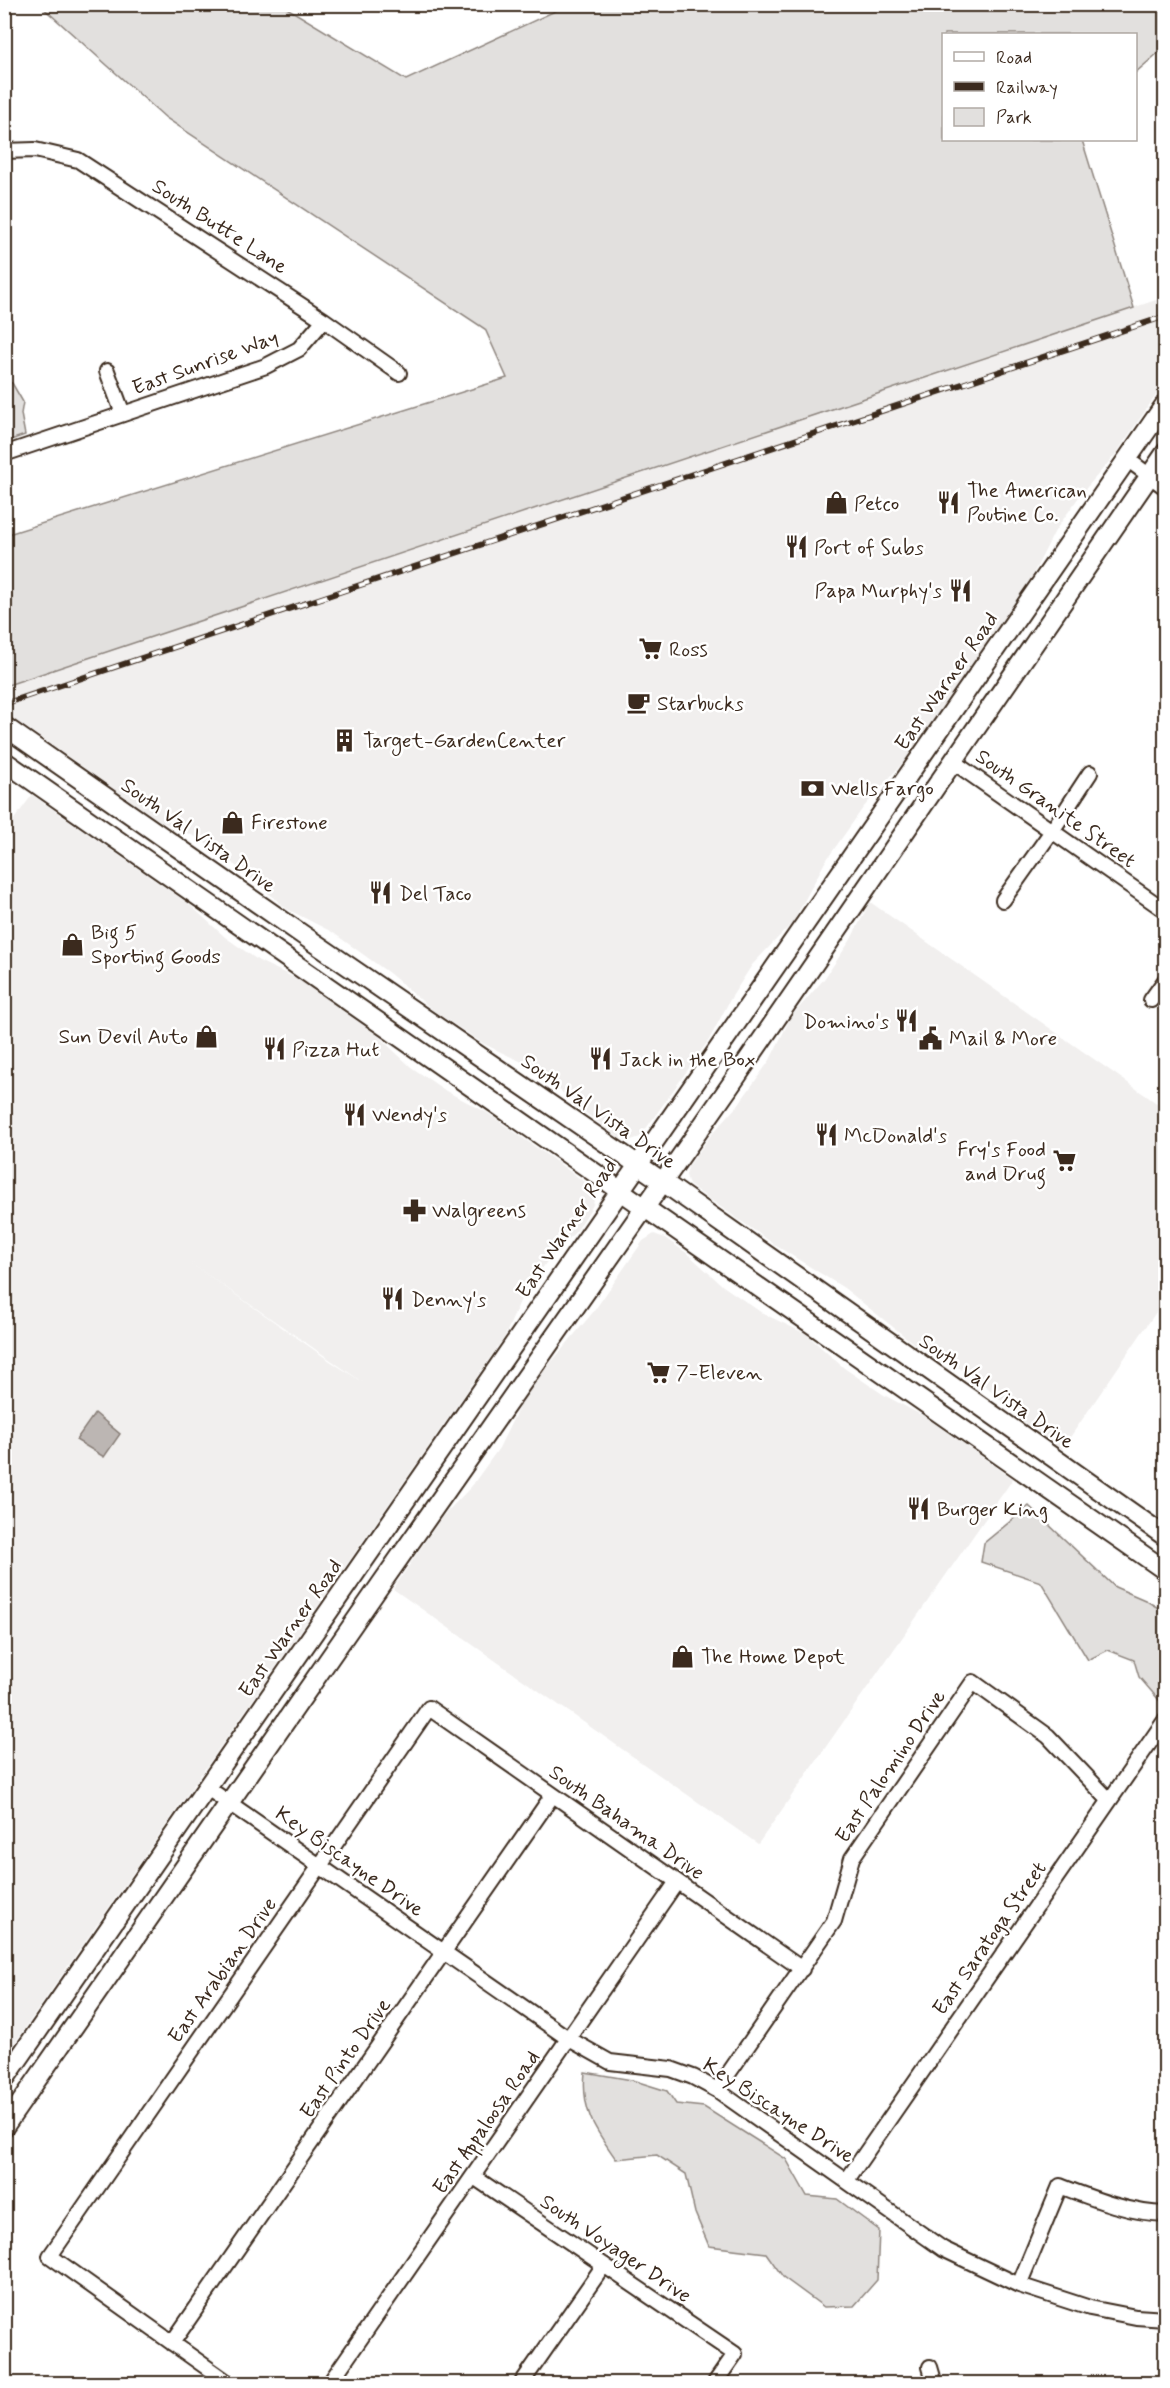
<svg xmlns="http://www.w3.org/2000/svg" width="1170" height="2388" font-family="Mynerve,sans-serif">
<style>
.built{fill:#f1efee;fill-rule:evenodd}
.green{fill:#e2e0de;stroke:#8e857e;stroke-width:1.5}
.water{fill:#bcb6b3;stroke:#887e77;stroke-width:1.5}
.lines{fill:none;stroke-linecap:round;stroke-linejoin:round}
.minor-casing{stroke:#3b2a1e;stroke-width:18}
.major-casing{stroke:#3b2a1e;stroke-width:22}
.minor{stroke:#fff;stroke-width:14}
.major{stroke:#fff;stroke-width:18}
.rail-casing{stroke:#3b2a1e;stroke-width:6}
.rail{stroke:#fff;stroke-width:4;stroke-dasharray:11;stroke-linecap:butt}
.labels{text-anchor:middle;stroke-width:5;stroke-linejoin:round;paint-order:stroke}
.street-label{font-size:21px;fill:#3b2a1e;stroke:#fff}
.poi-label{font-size:21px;fill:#3b2a1e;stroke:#fff;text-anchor:start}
</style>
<rect width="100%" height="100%" fill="#fff"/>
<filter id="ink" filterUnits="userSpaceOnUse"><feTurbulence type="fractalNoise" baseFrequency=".0167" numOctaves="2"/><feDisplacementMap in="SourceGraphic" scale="12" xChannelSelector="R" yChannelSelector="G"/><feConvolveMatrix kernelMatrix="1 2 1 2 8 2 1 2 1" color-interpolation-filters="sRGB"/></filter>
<g filter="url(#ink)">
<path class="built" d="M 1165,297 L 1165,382 L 1115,455 L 1081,494 L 1055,531 L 1031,578 L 905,760 L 863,808 L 825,862 L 793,922 L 752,965 L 731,998 L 709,1040 L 640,1137 L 628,1141 L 618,1137 L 583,1111 L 546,1078 L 526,1064 L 484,1044 L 434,1011 L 389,973 L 332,932 L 287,909 L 230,861 L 198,838 L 160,821 L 23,725 L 5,731 L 4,686 Z
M 32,795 L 190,905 L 225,937 L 259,961 L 297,979 L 378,1036 L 411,1067 L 446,1091 L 486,1112 L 592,1187 L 595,1195 L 593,1205 L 578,1229 L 546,1263 L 521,1299 L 505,1336 L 5,2057 L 4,833 ZM 189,1262 L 364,1383 L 330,1361 Z
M 870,902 L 1165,1109 L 1165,1299 L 1062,1449 L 1021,1420 L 987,1387 L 959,1368 L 913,1343 L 844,1288 L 775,1245 L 689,1185 L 686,1175 L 688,1167 L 711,1135 L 738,1105 L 770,1060 L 791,1017 L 824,979 L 850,941 Z
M 654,1234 L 665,1238 L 688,1254 L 723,1286 L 762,1313 L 806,1334 L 844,1368 L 884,1395 L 925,1417 L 1013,1479 L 758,1844 L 393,1589 L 442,1517 L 471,1487 L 499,1448 L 521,1403 L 544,1371 L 594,1311 L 643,1241 Z"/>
<path class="green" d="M 40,5 L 282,5 L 406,80 L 568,5 L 1165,5 L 1165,47 L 1136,72 L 1136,34 L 944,34 L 944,140 L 1082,140 L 1134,308 L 5,686 L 5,535 L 507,378 L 485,329 L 166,118 Z
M 4,381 L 12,383 L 23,402 L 21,414 L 25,435 L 5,442 Z
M 1029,1506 L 1115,1587 L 1145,1600 L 1165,1612 L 1165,1707 L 1139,1677 L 1134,1660 L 1108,1650 L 1088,1660 L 1041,1582 L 981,1562 L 984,1543 Z
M 585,2072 L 632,2080 L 667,2091 L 676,2104 L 704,2107 L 786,2159 L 807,2196 L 837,2199 L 879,2230 L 877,2280 L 854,2306 L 824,2307 L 783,2277 L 766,2253 L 709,2246 L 695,2213 L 686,2174 L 657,2155 L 616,2159 C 595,2129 581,2111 585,2072 Z"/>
<path class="water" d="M 95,1413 L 120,1434 L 104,1457 L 76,1440 Z"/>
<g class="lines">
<defs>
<path id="minor" d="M 4,151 L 35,150 L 78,160 L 324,320 L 399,373
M 107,371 L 123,414
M 4,454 L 266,366 L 299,349 L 324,320
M 1127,459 L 1166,488
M 952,761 L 1166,911
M 1003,900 L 1052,831 L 1090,773
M 1151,1000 L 1166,979
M 206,1787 L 569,2039 L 610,2062 L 671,2069 L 693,2077 L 717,2090 L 943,2249 L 1019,2285 L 1090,2308 L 1136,2317 L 1166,2319
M 717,2090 L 834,1921 L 852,1858 L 973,1682 L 1048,1736 L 1109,1800
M 474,2177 L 735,2354 L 714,2384
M 847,2180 L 1166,1719
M 1019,2285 L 1060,2186 C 1094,2199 1129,2213 1166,2214
M 172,2343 L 552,1796
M 930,2367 L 935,2384
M 230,2384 L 50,2256 L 429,1708 L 802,1969
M 329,2384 L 676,1883
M 521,2384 L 604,2265"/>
<path id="major" d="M 4,726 L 303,935 L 663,1182 L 1166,1537
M 4,761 L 1166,1571
M 4,2080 L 1166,403
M 4,2127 L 381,1584 L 730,1086 L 1166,452"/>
</defs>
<use href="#minor" class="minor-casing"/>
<use href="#major" class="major-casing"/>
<use href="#minor" class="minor"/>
<use href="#major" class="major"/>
<defs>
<path id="rail" d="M 4,704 L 1166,316"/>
</defs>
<use href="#rail" class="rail-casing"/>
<use href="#rail" class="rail"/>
</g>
</g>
<defs>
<symbol id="restaurant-bare" viewBox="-9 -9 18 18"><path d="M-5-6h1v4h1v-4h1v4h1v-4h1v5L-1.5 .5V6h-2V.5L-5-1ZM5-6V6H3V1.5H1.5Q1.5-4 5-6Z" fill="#3b2a1e" stroke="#fff" stroke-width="2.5" paint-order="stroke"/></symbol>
<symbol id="shop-bare" viewBox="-9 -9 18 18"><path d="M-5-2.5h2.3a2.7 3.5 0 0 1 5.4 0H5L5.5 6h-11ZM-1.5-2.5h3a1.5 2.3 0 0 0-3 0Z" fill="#3b2a1e" stroke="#fff" stroke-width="2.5" paint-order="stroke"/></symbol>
<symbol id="supermarket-bare" viewBox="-9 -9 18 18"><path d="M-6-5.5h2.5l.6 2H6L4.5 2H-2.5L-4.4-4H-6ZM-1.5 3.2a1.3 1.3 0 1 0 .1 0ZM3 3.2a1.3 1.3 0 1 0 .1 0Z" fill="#3b2a1e" stroke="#fff" stroke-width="2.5" paint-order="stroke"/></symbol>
<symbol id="cafe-bare" viewBox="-9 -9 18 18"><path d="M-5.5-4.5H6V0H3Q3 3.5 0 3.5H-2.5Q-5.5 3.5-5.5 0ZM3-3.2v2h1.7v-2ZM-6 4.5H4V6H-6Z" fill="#3b2a1e" stroke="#fff" stroke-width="2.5" paint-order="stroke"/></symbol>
<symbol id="building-bare" viewBox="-9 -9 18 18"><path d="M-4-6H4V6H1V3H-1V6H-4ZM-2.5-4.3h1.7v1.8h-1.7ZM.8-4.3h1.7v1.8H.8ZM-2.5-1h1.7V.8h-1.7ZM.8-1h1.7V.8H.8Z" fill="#3b2a1e" stroke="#fff" stroke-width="2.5" paint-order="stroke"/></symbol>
<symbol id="bank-bare" viewBox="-9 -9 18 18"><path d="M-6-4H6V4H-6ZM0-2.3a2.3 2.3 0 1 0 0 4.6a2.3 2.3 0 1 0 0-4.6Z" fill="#3b2a1e" stroke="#fff" stroke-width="2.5" paint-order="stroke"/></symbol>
<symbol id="civic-bare" viewBox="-9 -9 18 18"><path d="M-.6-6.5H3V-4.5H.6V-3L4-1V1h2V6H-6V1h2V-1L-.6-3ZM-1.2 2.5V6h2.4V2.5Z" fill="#3b2a1e" stroke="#fff" stroke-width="2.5" paint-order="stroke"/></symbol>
<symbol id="pharmacy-bare" viewBox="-9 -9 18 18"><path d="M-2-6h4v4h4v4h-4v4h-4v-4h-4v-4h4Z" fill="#3b2a1e" stroke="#fff" stroke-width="2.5" paint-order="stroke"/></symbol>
</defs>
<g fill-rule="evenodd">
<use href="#restaurant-bare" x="932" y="486" width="33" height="33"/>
<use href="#shop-bare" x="820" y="486" width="33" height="33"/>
<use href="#restaurant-bare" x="780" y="530" width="33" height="33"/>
<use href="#restaurant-bare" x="944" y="574" width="33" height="33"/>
<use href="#supermarket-bare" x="634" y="632" width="33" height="33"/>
<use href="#cafe-bare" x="622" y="686" width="33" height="33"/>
<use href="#building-bare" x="328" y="724" width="33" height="33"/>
<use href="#bank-bare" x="796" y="772" width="33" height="33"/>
<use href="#shop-bare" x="216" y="806" width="33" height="33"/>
<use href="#restaurant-bare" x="364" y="876" width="33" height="33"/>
<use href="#shop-bare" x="56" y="928" width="33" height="33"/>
<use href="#restaurant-bare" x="890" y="1004" width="33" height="33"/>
<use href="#shop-bare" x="190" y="1020" width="33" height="33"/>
<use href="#civic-bare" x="914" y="1022" width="33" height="33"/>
<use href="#restaurant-bare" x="258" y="1032" width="33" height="33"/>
<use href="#restaurant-bare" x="584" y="1042" width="33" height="33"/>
<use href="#restaurant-bare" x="338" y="1098" width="33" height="33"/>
<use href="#restaurant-bare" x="810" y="1118" width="33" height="33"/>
<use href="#supermarket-bare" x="1048" y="1144" width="33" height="33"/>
<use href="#pharmacy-bare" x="398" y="1194" width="33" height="33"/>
<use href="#restaurant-bare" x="376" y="1282" width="33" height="33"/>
<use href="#supermarket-bare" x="642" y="1356" width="33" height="33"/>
<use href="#restaurant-bare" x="902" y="1492" width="33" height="33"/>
<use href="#shop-bare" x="666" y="1640" width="33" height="33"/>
</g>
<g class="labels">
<g class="street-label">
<text transform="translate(220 226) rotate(33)" y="7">South Butte Lane</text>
<text transform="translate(205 362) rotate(-20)" y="7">East Sunrise Way</text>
<text transform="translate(946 681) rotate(-55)" y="7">East Warner Road</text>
<text transform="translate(1056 808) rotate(35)" y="7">South Granite Street</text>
<text transform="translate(199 835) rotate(35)" y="7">South Val Vista Drive</text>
<text transform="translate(599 1111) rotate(35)" y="7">South Val Vista Drive</text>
<text transform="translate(566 1228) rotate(-56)" y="7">East Warner Road</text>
<text transform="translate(997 1391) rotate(35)" y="7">South Val Vista Drive</text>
<text transform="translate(290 1628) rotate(-55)" y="7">East Warner Road</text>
<text transform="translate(890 1766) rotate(-56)" y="7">East Palomino Drive</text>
<text transform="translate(627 1822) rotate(35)" y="7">South Bahama Drive</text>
<text transform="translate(350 1861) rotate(35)" y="7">Key Biscayne Drive</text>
<text transform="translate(989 1938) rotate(-55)" y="7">East Saratoga Street</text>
<text transform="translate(222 1970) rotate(-55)" y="7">East Arabian Drive</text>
<text transform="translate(345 2058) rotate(-55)" y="7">East Pinto Drive</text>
<text transform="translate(779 2110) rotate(33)" y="7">Key Biscayne Drive</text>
<text transform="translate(486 2122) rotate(-55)" y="7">East Appaloosa Road</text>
<text transform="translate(616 2248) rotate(34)" y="7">South Voyager Drive</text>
</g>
<g class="poi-label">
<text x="967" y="497">The American<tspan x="967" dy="24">Poutine Co.</tspan></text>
<text x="854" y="510">Petco</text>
<text x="814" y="554">Port of Subs</text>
<text x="942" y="597" text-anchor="end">Papa Murphy's</text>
<text x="669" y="656">Ross</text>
<text x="657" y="710">Starbucks</text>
<text x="363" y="747">Target-GardenCenter</text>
<text x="831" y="795">Wells Fargo</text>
<text x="251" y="829">Firestone</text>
<text x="399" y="900">Del Taco</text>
<text x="91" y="939">Big 5<tspan x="91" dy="24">Sporting Goods</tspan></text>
<text x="889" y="1028" text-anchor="end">Domino's</text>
<text x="188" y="1043" text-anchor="end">Sun Devil Auto</text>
<text x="949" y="1045">Mail &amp; More</text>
<text x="292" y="1056">Pizza Hut</text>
<text x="619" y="1066">Jack in the Box</text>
<text x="372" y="1121">Wendy's</text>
<text x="844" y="1142">McDonald's</text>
<text x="1046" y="1156" text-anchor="end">Fry's Food<tspan x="1046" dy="24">and Drug</tspan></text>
<text x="432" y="1217">Walgreens</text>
<text x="411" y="1306">Denny's</text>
<text x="676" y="1379">7-Eleven</text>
<text x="937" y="1516">Burger King</text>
<text x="701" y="1663">The Home Depot</text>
</g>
</g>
<rect width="1170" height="2388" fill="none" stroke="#fff" stroke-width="24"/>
<rect x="12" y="12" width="1146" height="2364" fill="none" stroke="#3b2a1e" stroke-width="2" filter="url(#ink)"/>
<rect x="942" y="33" width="195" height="108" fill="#ffffff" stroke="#b1aaa5" stroke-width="1.5"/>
<rect x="954" y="52" width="30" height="9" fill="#ffffff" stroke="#b1aaa5" stroke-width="1.5"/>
<text x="996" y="63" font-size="18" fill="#3b2a1e">Road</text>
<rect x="954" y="82" width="30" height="9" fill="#3b2a1e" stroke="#b1aaa5" stroke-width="1.5"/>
<text x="996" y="93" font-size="18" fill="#3b2a1e">Railway</text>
<rect x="954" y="108" width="30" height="18" fill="#e2e0de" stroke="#b1aaa5" stroke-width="1.5"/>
<text x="996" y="123" font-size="18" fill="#3b2a1e">Park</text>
</svg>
